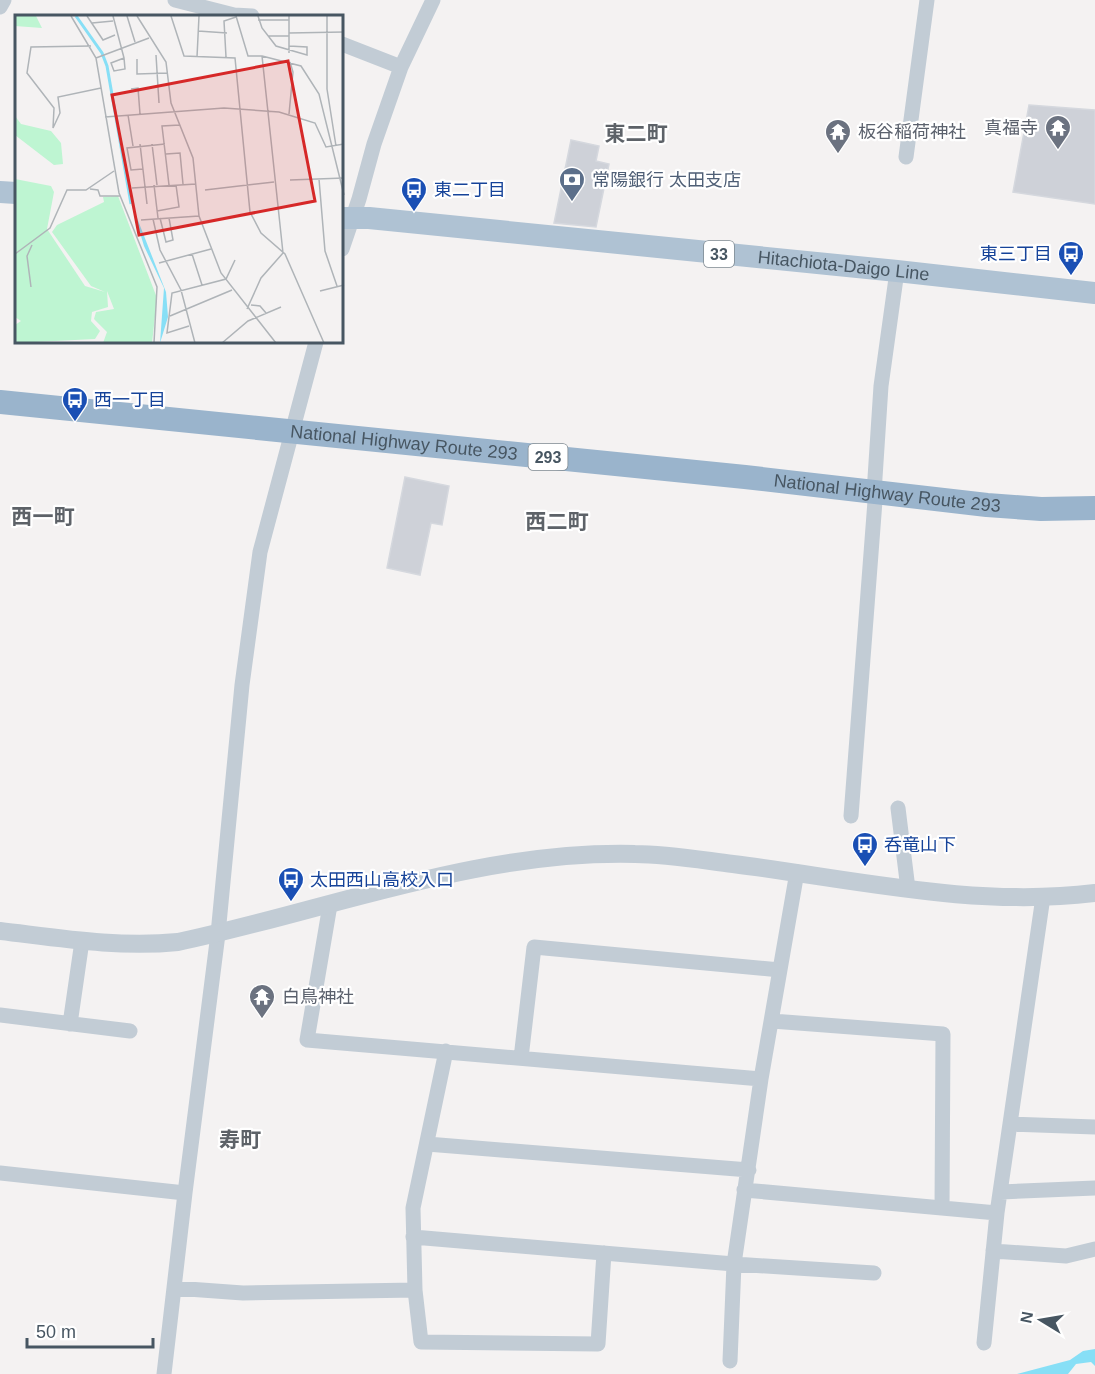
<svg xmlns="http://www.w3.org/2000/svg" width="1095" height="1374" font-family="Arial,'Noto Sans JP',sans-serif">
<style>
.water{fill:#87dff6}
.building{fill:#ced1d8;stroke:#d5d8de;stroke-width:1.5}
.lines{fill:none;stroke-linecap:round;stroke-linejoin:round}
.minor{stroke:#c2ccd5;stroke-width:15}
.tertiary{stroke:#c2ccd5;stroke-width:18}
.primary{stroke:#afc2d3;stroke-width:22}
.trunk{stroke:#9ab4cc;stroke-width:24}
.labels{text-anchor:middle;stroke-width:4.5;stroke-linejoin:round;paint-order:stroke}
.shield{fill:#fff;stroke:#7e8991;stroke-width:1.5}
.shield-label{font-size:16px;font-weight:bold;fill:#475662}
.worship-label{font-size:18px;fill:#5b616d;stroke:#fff;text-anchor:start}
.service-label{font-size:18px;fill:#4e5e75;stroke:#fff;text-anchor:start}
.transit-label{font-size:18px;fill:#164399;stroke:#fff;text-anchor:start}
.street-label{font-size:18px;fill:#475662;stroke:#fff}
.quarter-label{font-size:21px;font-weight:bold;fill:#5d6268;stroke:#fff}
.inset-river{fill:none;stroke:#87dff6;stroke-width:3}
.inset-road{fill:none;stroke:#afb4b8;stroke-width:1.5}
.view{fill:#d62828;fill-opacity:0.15;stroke:#d62828;stroke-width:3}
.inset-edge{fill:none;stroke:#475662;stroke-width:3}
</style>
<rect width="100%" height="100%" fill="#f4f2f2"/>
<path class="water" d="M 1095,1349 L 1095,1366 L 1091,1362 L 1076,1364 L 1068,1374 L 1017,1374 L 1070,1360 L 1083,1351 Z"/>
<path class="building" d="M 1029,105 L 1095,110 L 1095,204 L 1013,192 Z
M 571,140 L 599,146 L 596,161 L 609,164 L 596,227 L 554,223 Z
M 405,477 L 449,486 L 442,525 L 431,523 L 420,575 L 387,568 Z"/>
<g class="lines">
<path class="minor" d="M 175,0 L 234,15 L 252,16
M 0,7 L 4,0
M 342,44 L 401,67
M 906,157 L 927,0
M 342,249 L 359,199 L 374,144 L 401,67 L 433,0
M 898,808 L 908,889
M 851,816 L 875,501 L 874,493 L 881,386 L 897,271
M 330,905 L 307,1040 L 761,1079
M 0,1015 L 130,1031
M 772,1021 L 943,1034 L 942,1208
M 70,1024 L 82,941
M 446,1051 L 413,1208 L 415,1290 L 421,1342 L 598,1344 L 604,1253
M 521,1058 L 534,947 L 780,970
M 1010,1124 L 1095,1127
M 427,1144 L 749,1170
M 0,1173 L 185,1193
M 744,1190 L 997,1213
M 1001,1192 L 1095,1188
M 413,1237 L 734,1264 L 874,1273
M 993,1251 L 1066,1256 L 1095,1249
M 174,1288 L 243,1293 L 415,1290
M 984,1343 L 997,1213 L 1043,897
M 730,1361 L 734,1264 L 761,1079 L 797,872
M 164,1374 L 185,1193 L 218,934 L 242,685 L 260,552 L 316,342"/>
<path class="tertiary" d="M 0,931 C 59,938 118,948 178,942 C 329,910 478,850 635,854 C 667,854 701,860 733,864 C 852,879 974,908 1095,893"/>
<g class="primary">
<path d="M 0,192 L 16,193"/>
<path id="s1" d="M 342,218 L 369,218 L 897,271 L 1095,293"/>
</g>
<path class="trunk" id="s2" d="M 0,402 L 745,477 L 987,505 L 1041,509 L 1095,508"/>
</g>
<defs>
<symbol id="temple-pin" viewBox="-11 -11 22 30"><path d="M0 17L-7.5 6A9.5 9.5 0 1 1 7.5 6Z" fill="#6b7280" stroke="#fff"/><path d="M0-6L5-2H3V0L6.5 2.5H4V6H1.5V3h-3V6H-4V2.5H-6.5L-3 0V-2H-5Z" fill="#fff"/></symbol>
<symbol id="bank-pin" viewBox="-11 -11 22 30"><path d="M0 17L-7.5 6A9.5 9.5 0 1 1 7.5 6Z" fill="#5c6f8a" stroke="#fff"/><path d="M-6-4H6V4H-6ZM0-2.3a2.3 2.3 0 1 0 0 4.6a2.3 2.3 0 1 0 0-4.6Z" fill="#fff"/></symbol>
<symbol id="bus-pin" viewBox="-11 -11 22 30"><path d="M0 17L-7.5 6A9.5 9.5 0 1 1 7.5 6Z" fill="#1a4fb4" stroke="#fff"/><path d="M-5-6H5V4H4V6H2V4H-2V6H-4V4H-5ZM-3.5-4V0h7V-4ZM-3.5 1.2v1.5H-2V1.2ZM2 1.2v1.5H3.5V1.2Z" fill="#fff"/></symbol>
</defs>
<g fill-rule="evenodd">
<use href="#temple-pin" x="1043" y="113" width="30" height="40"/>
<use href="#temple-pin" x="823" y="117" width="30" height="40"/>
<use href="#bank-pin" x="557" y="165" width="30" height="40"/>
<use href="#bus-pin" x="399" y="175" width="30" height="40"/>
<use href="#bus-pin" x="1056" y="239" width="30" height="40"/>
<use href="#bus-pin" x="60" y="385" width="30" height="40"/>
<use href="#bus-pin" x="850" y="830" width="30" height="40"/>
<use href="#bus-pin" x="276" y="865" width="30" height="40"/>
<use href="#temple-pin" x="247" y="982" width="30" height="40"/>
</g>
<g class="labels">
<g class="shield">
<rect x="704" y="241" width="30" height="26" rx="4.5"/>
<rect x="528.5" y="444" width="39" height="26" rx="4.5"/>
</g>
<g class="shield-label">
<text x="719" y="260">33</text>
<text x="548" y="463">293</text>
</g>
<g class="worship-label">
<text x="1038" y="134" text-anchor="end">真福寺</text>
<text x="858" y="138">板谷稲荷神社</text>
<text x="282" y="1003">白鳥神社</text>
</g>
<g class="service-label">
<text x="592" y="186">常陽銀行 太田支店</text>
</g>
<g class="transit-label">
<text x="434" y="196">東二丁目</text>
<text x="1052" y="260" text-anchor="end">東三丁目</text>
<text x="94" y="406">西一丁目</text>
<text x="884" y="851">呑竜山下</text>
<text x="310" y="886">太田西山高校入口</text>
</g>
<g class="street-label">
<text dy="6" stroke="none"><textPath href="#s1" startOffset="504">Hitachiota-Daigo Line</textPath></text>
<text dy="6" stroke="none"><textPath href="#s2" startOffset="406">National Highway Route 293</textPath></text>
<text dy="6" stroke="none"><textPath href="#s2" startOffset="892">National Highway Route 293</textPath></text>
</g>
<g class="quarter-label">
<text x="636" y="141">東二町</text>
<text x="43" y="524">西一町</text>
<text x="557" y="529">西二町</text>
<text x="240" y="1147">寿町</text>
</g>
</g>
<g transform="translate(15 15)">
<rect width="328" height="328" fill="#f4f2f2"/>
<path d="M 0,1 L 21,1 L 27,13 L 0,11 ZM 0,101 L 6,109 L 36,116 L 46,128 L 48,149 L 39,150 L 0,120 ZM 0,164 L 36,171 L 39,177 L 32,214 L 70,271 L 90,277 L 76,271 L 37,217 L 42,210 L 89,187 L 88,182 L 103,181 L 142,283 L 137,328 L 88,328 L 92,317 L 79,304 L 81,297 L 99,294 L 92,276 L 93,292 L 77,297 L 76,306 L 85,316 L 80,324 L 0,328 L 0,310 L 6,306 L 0,302 Z" fill="#bef5d2"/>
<path d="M 115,185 L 151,277 L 153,302 L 145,328 L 149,273 L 129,231 Z" fill="#87dff6"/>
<path class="inset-river" d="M 61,1 L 87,38 L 92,51 L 116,189"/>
<path class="inset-road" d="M 56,1 L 81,43 L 104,178 L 142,272 L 139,328M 72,1 L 88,25 L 100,20M 98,1 L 109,43 L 110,54 L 99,56 L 96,48 L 109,43M 112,1 L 120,27M 122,1 L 151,47 L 156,88 L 178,143 L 184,201 L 206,258 L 261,328M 156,1 L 169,41 L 220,43 L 235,197 L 246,218 L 270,239 L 309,328M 221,1 L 233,41 L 247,41 L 268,238M 243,1 L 247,13 L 261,31 L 292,40 L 292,32 L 274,31M 274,1 L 274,38M 312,1 L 312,74 L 321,131M 243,5 L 274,5M 77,8 L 98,6M 183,16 L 212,18M 274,18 L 329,17M 253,21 L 274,21M 76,31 L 16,32 L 12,58 L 39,93 L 38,113 L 45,98 L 43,82 L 86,73M 141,40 L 144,88M 247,41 L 286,51 L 304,79 L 329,180M 182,42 L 184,1M 211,42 L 209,6 L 221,2M 81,43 L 134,23M 122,44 L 122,59 L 153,58M 116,74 L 123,73 L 125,99M 274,99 L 278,57 L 275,47M 113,100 L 118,131M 90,102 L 209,93 L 264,97 L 300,108 L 311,132 L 329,129M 125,129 L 132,189M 137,129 L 142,170M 151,139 L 165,138 L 168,169M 128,154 L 116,155 L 112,133 L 150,129M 304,164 L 310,236 L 322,271M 275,165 L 329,163M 139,170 L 143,203M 154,170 L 147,111 L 165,110M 117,173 L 181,169M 75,174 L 83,175 L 85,181 L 105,181M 190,175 L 259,167M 142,196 L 164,192 L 161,170M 145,203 L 151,227 L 158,225 L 154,203M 138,204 L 145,235 L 166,275 L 180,328M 126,205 L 184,201M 0,239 L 35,213 L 52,175 L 71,175 L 99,156M 177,239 L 187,270M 144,248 L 196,234M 16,272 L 12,241 L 17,230M 305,276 L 329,270M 236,290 L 245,291 L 251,298M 232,294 L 246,263 L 268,238M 155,301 L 217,275M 174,311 L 152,318 L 157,278 L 211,264 L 220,245M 207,328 L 233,306 L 266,292"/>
<path class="view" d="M 273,46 L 300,186 L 124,220 L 97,80 Z"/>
<rect width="328" height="328" class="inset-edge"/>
</g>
<g transform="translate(1041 1320) rotate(281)" stroke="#ffffff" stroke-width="4.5" paint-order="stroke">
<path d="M0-4.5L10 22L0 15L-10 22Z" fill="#475662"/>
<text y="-9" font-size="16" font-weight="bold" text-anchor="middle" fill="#475662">N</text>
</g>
<path d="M27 1338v9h126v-9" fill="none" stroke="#475662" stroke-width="3"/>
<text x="36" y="1338" font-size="18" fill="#475662" stroke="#ffffff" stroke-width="4.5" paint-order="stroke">50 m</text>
</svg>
